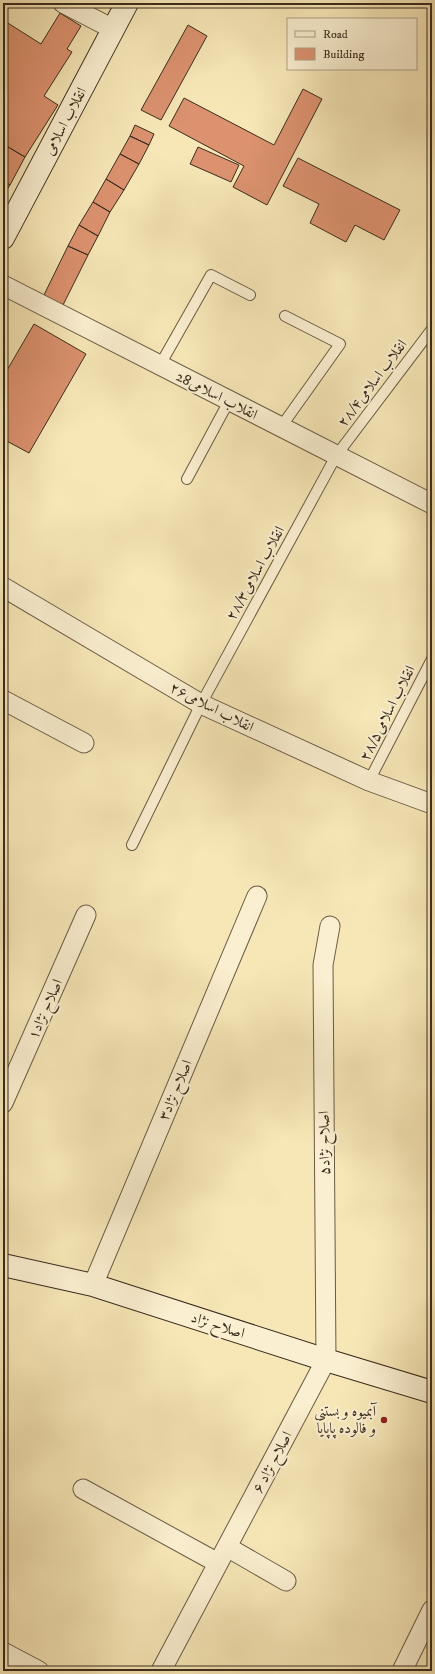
<svg xmlns="http://www.w3.org/2000/svg" width="435" height="1674" font-family="'IM FELL DW Pica',Amiri,serif">
<style>
.building{fill:#dc926f;stroke:#3a2c1d}
.lines{fill:none;stroke-linecap:round;stroke-linejoin:round}
.lane-casing{stroke:#695b44;stroke-width:12}
.street-casing{stroke:#695b44;stroke-width:21}
.secondary-casing{stroke:#3a2c1d;stroke-width:24}
.lane{stroke:#faefd0;stroke-width:10}
.street{stroke:#faefd0;stroke-width:19}
.secondary{stroke:#faefd0;stroke-width:22}
.poi-dot{fill:#8f2418;stroke:#faefd0;stroke-width:1.5}
.labels{text-anchor:middle;stroke-width:4;stroke-linejoin:round;paint-order:stroke}
.street-label{font-size:15px;fill:#3a2c1d;stroke:#faefd0}
.poi-label{font-size:15px;fill:#3a2c1d;stroke:#faefd0;text-anchor:end}
</style>
<rect width="100%" height="100%" fill="#f7e7b7"/>
<filter id="stains"><feTurbulence type="fractalNoise" baseFrequency=".005" numOctaves="4"/><feColorMatrix values="0 0 0 0 .2 0 0 0 0 .09 0 0 0 0 .02 0 0 0 .5 -.17"/></filter>
<radialGradient id="worn" r=".72"><stop offset=".6" stop-color="#630" stop-opacity="0"/><stop offset="1" stop-color="#630" stop-opacity=".3"/></radialGradient>
<path class="building" d="M 60,13 L 81,26 L 67,49 L 72,52 L 44,96 L 58,105 L 25,157 L 3,144 L 3,20 L 41,44 Z
M 188,25 L 207,36 L 161,120 L 141,110 Z
M 303,89 L 322,99 L 267,205 L 233,187 L 244,166 L 169,126 L 184,98 L 274,145 Z
M 135,125 L 154,134 L 149,145 L 130,136 Z
M 130,136 L 149,145 L 139,164 L 120,154 Z
M 3,144 L 25,157 L 10,185 L 3,180 Z
M 198,147 L 239,165 L 231,182 L 190,164 Z
M 120,154 L 139,164 L 124,190 L 106,179 Z
M 298,158 L 400,210 L 384,240 L 355,225 L 346,242 L 310,223 L 319,204 L 283,186 Z
M 106,179 L 124,190 L 110,212 L 93,202 Z
M 3,180 L 10,185 L 3,196 Z
M 93,202 L 110,212 L 98,236 L 79,225 Z
M 79,225 L 98,236 L 88,255 L 68,246 Z
M 68,246 L 88,255 L 61,309 L 42,299 Z
M 34,324 L 86,354 L 29,453 L 3,439 L 3,377 Z"/>
<g class="lines">
<defs>
<path id="lane" d="M 160,365 L 211,275 L 250,295
M 281,427 L 340,344 L 285,316
M 187,479 L 229,401
M 369,781 L 432,659
M 132,845 L 201,704 L 336,456 L 432,329"/>
<path id="street" d="M 63,3 L 113,29
M 3,285 L 432,504
M 3,587 L 201,704 L 369,781 L 432,804
M 3,700 L 84,743
M 3,1103 L 86,915
M 93,1285 L 257,896
M 83,1489 L 218,1563
M 227,1547 L 286,1581
M 3,1652 L 39,1671
M 161,1671 L 326,1360 L 323,965 L 330,926
M 402,1671 L 432,1610"/>
<path id="secondary" d="M 3,238 L 127,3
M 3,1265 L 93,1285 L 326,1360 L 432,1392"/>
</defs>
<use href="#lane" class="lane-casing"/>
<use href="#street" class="street-casing"/>
<use href="#secondary" class="secondary-casing"/>
<use href="#lane" class="lane"/>
<use href="#street" class="street"/>
<use href="#secondary" class="secondary"/>
</g>
<circle class="poi-dot" cx="384" cy="1420" r="4"/>
<g class="labels">
<g class="street-label">
<text transform="translate(65 121) rotate(-62)" y="5">انقلاب اسلامی</text>
<text transform="translate(372 383) rotate(-53)" y="5">انقلاب اسلامی۲۸/۴</text>
<text transform="translate(217 395) rotate(27)" y="5">28انقلاب اسلامی</text>
<text transform="translate(255 573) rotate(-61)" y="5">انقلاب اسلامی۲۸/۳</text>
<text transform="translate(212 707) rotate(27)" y="5">انقلاب اسلامی۲۶</text>
<text transform="translate(387 713) rotate(-63)" y="5">انقلاب اسلامی۲۸/۵</text>
<text transform="translate(45 1009) rotate(-66)" y="5">اصلاح نژاد۱</text>
<text transform="translate(175 1090) rotate(-67)" y="5">اصلاح نژاد۳</text>
<text transform="translate(324 1143) rotate(-91)" y="5">اصلاح نژاد۵</text>
<text transform="translate(218 1325) rotate(18)" y="5">اصلاح نژاد</text>
<text transform="translate(272 1462) rotate(-62)" y="5">۶ اصلاح نژاد</text>
</g>
<g class="poi-label">
<text x="376" y="1416">آبمیوه و بستنی<tspan x="376" dy="17">و فالوده پاپایا</tspan></text>
</g>
</g>
<rect width="435" height="1674" fill="none" stroke="#f7e7b7" stroke-width="16"/>
<rect x="4" y="4" width="427" height="1666" fill="none" stroke="#3a2c1d" stroke-width="2"/>
<rect x="8" y="8" width="419" height="1658" fill="none" stroke="#3a2c1d"/>
<rect x="287" y="18" width="130" height="52" fill="#faefd0" stroke="#ada188"/>
<rect x="295" y="31" width="20" height="6" fill="#faefd0" stroke="#ada188"/>
<text x="323" y="38" font-size="12" fill="#3a2c1d">Road</text>
<rect x="295" y="48" width="20" height="12" fill="#dc926f" stroke="#ada188"/>
<text x="323" y="58" font-size="12" fill="#3a2c1d">Building</text>
<rect width="100%" height="100%" filter="url(#stains)"/>
<rect width="100%" height="100%" fill="url(#worn)"/>
</svg>
